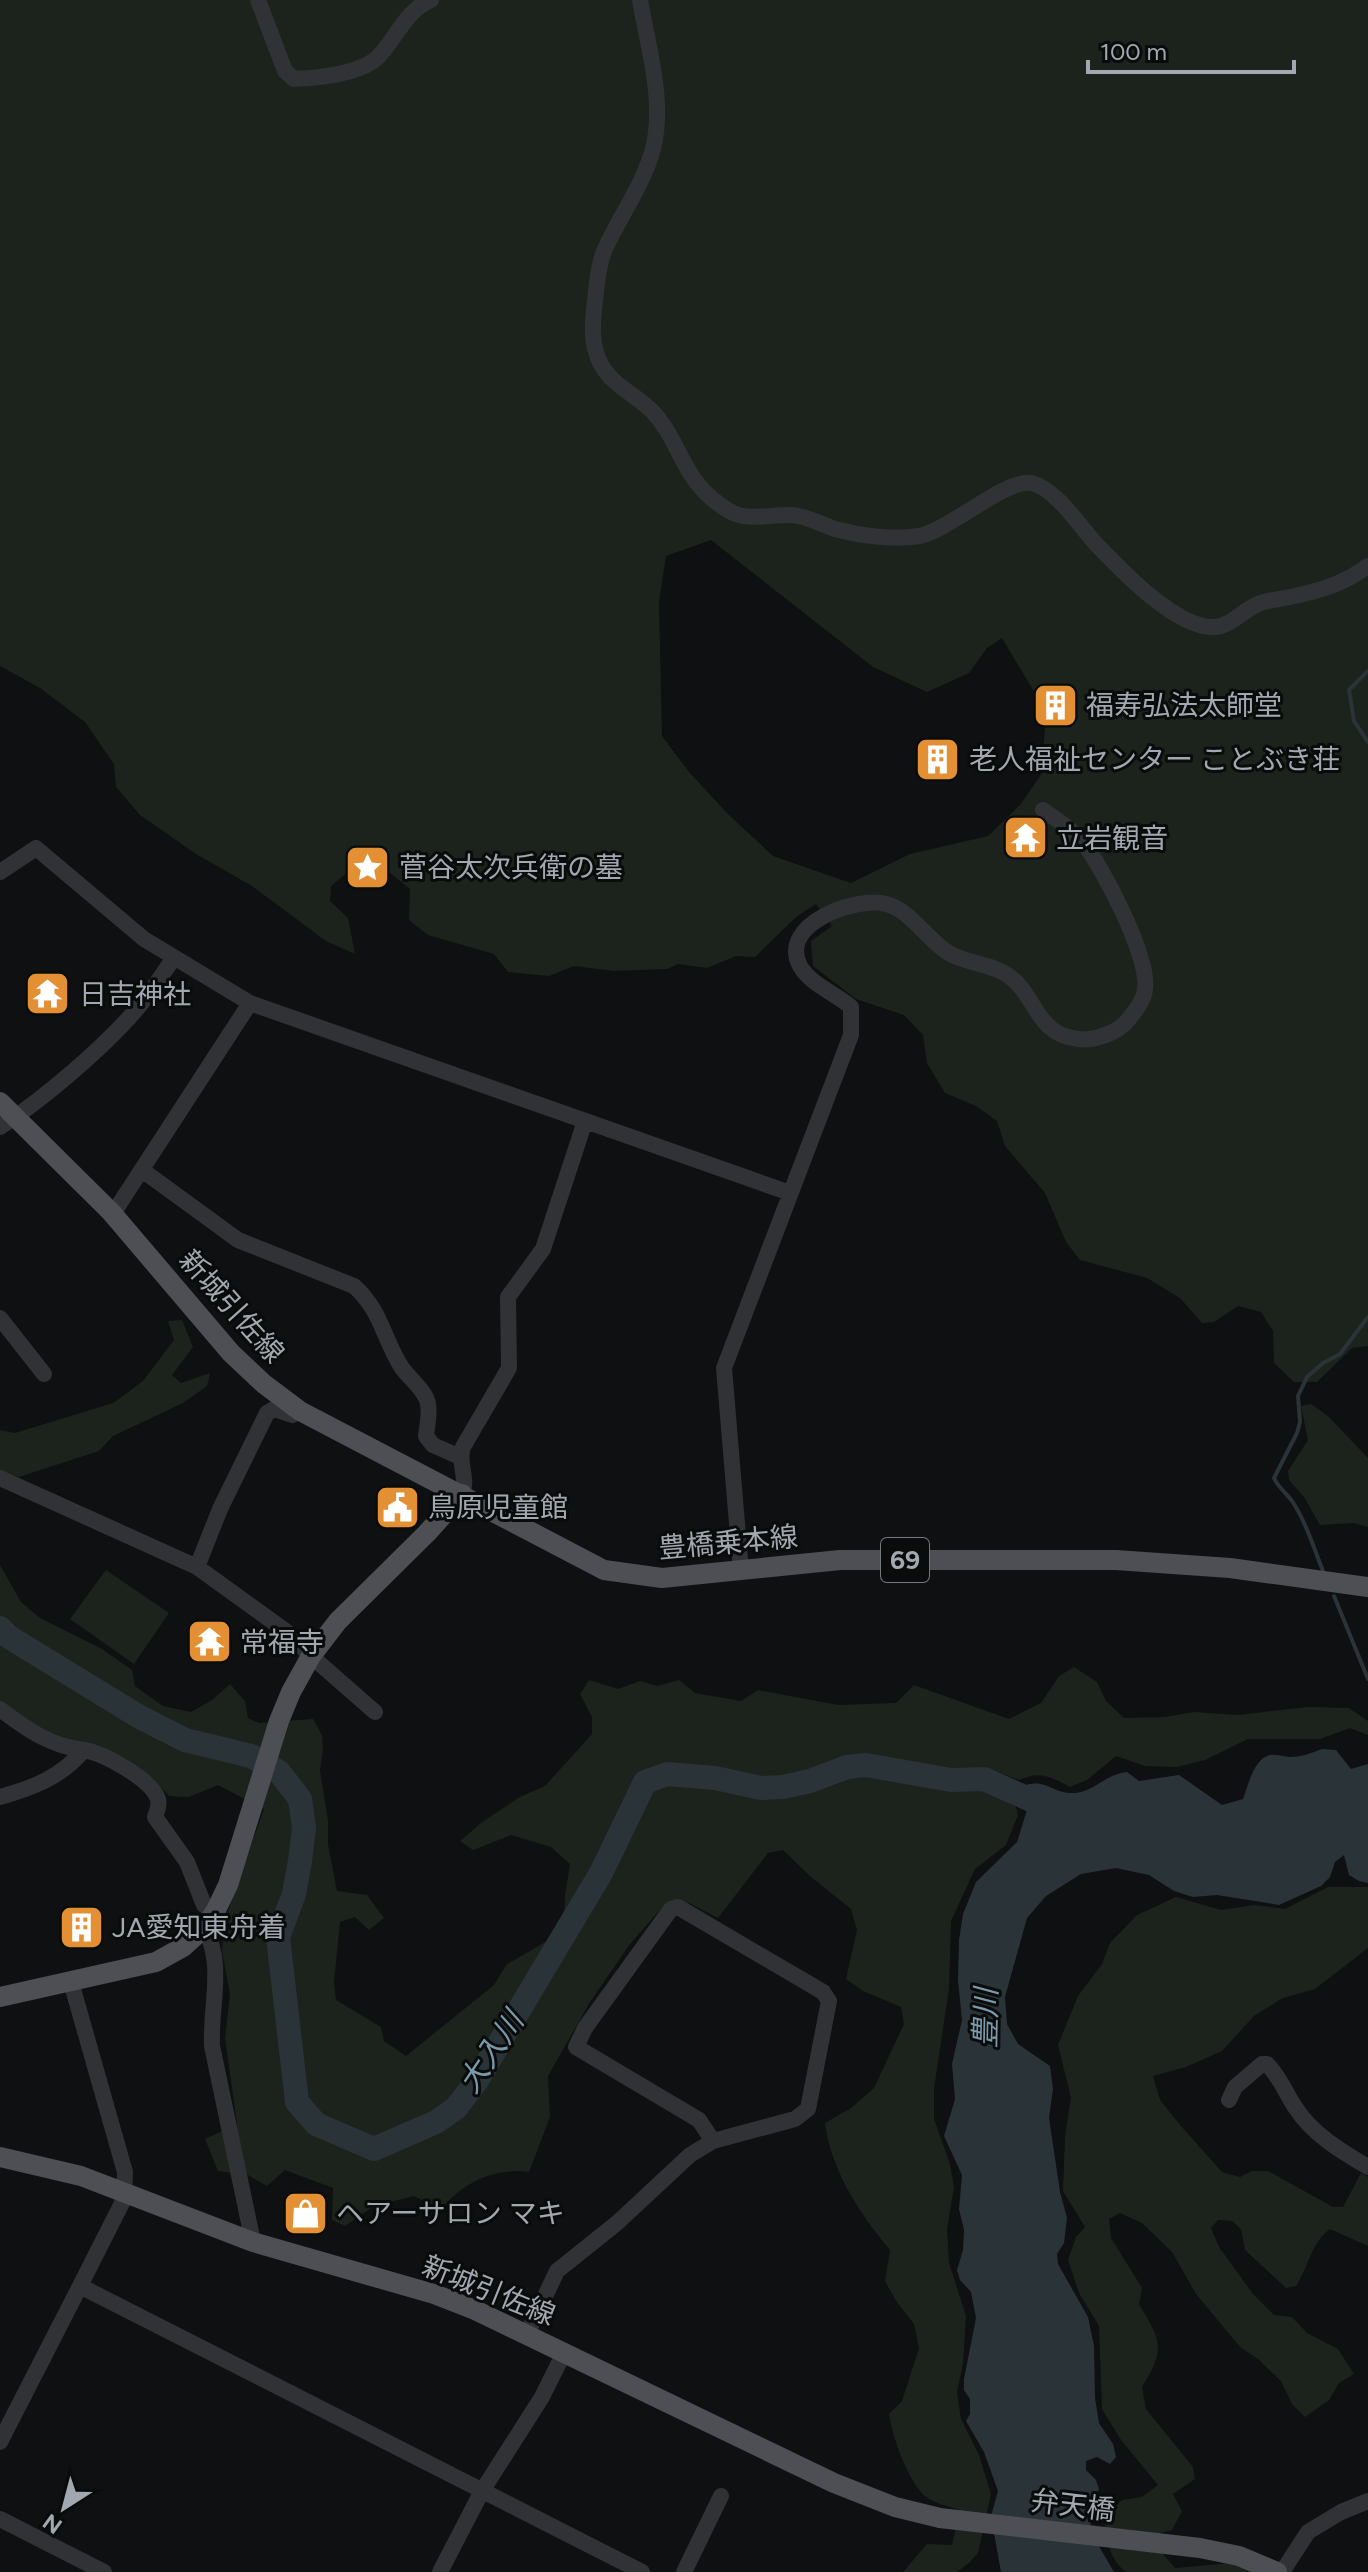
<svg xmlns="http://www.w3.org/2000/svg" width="1368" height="2572" font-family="Figtree,'Noto Sans JP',sans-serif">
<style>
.green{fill:#1c231c;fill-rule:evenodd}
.water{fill:#2a3338}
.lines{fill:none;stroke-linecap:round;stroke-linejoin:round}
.stream{stroke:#2a3338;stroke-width:4}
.river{stroke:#2a3338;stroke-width:24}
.minor{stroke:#313235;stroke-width:16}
.major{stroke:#4d4f54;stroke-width:20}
.labels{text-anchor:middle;stroke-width:6;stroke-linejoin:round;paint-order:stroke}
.shield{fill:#0a0b0b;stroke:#74797e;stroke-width:2}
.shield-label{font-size:26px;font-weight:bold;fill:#a1a8b0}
.poi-label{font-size:28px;fill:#a1a8b0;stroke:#0a0b0b;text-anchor:start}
.street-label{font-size:28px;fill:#a1a8b0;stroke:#0a0b0b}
.water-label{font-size:30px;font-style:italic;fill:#7a9aaa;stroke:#0a0b0b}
</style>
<rect width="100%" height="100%" fill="#0f1011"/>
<path class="green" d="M 0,0 L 1368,0 L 1368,1346 L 1352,1348 L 1317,1382 L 1294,1382 L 1274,1363 L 1273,1331 L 1261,1312 L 1238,1306 L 1214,1322 L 1202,1323 L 1180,1298 L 1147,1278 L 1080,1260 L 1066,1242 L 1045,1193 L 1005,1146 L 997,1121 L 976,1106 L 945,1093 L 927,1063 L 923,1035 L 904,1015 L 856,999 L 813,966 L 811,941 L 832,926 L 816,904 L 796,917 L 755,957 L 736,956 L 707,968 L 678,964 L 667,969 L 614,971 L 574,966 L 549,976 L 508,972 L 494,954 L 428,935 L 409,920 L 410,889 L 385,869 L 354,867 L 331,886 L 330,901 L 348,918 L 355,954 L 326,941 L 252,886 L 196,854 L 140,815 L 116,787 L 114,764 L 85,722 L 40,688 L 0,666 ZM 711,540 L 873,667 L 927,692 L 969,673 L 987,648 L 1002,638 L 1046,712 L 1042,773 L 1021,804 L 988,836 L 910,854 L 851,883 L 773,856 L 728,814 L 689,772 L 662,736 L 659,602 L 666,556 Z
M 182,1320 L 193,1347 L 172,1375 L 181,1383 L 210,1373 L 207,1386 L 183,1403 L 113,1436 L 99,1451 L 19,1477 L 0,1471 L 0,1430 L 15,1433 L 113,1403 L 143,1381 L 174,1340 L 168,1321 Z
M 1311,1404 L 1328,1416 L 1368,1458 L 1368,1527 L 1354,1523 L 1320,1525 L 1304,1497 L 1289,1480 L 1288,1471 L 1308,1440 L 1301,1406 Z
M 0,1565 L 21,1602 L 40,1618 L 102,1649 L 132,1670 L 135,1686 L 163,1706 L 191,1712 L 212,1700 L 230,1684 L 245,1701 L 248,1718 L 259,1723 L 313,1719 L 322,1735 L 323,1750 L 320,1770 L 328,1821 L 328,1844 L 337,1891 L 367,1895 L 384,1918 L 369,1930 L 355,1917 L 340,1922 L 334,1982 L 336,2000 L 381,2027 L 384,2041 L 406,2056 L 494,1985 L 506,1965 L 552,1938 L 564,1923 L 565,1895 L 570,1864 L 551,1847 L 511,1835 L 473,1850 L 460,1841 L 481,1823 L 520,1797 L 545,1786 L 592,1734 L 592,1717 L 580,1694 L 589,1680 L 618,1689 L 640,1681 L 657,1686 L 679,1680 L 695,1693 L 741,1701 L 758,1690 L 838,1705 L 896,1703 L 914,1685 L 1009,1719 L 1041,1703 L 1059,1676 L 1074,1667 L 1097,1682 L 1106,1701 L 1124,1718 L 1165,1717 L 1194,1712 L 1238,1715 L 1307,1707 L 1349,1708 L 1368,1721 L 1368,1735 L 1350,1728 L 1320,1739 L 1248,1739 L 1205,1760 L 1177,1767 L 1145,1766 L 1116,1756 L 1087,1780 L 1070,1787 C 1051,1777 1039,1770 1019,1780 L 995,1771 L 993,1791 L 1014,1800 L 1018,1815 L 1006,1845 L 975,1869 L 951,1921 L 949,1989 L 934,2089 L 934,2119 L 950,2164 L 954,2187 L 947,2229 L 949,2263 L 966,2316 L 963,2363 L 957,2392 L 961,2419 L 979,2455 L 991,2494 L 978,2553 L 970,2562 L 957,2572 L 903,2572 L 927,2544 L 952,2545 L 960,2510 C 947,2506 928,2502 920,2491 C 906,2474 892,2436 889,2414 L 902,2401 L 919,2348 L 914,2324 L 896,2301 L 885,2281 L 890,2250 C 859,2213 831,2170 825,2123 L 851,2108 L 874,2088 L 904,2024 L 901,2007 L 863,1991 L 846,1979 L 857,1930 L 851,1909 L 811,1877 L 783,1850 L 768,1853 L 718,1918 L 689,1903 L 666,1903 L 630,1944 L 590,2002 L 548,2076 L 550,2117 L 529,2172 C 494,2168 463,2182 441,2210 L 414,2196 L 374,2206 L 345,2226 L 332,2220 L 333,2188 L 285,2170 L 267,2186 L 248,2175 L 218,2171 L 205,2139 L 237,2124 L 225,2038 L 230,1994 L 222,1951 L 225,1919 L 264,1809 L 218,1785 L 189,1797 L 169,1796 L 152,1778 L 79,1752 L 0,1703 Z
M 106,1570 L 169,1613 L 134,1664 L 70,1619 Z
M 1328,1887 L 1368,1887 L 1368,1948 L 1315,1989 L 1283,1998 L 1254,2016 L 1222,2051 L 1186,2067 L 1153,2076 L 1160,2100 L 1181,2126 L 1222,2172 L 1240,2177 L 1252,2171 L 1268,2171 L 1333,2207 L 1343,2207 L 1361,2173 L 1368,2177 L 1368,2246 L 1330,2229 C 1312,2241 1308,2268 1296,2286 L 1286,2288 L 1245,2250 L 1241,2229 L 1232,2221 L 1218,2220 L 1211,2228 L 1219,2247 L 1253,2294 L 1274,2315 L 1292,2317 L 1307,2333 L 1338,2349 L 1354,2374 L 1339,2383 L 1329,2400 L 1305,2417 L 1292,2404 L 1281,2381 L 1258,2359 L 1240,2347 L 1196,2294 L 1172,2252 L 1142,2223 L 1120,2213 L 1109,2219 L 1111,2238 L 1142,2288 L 1139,2304 C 1161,2341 1166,2349 1142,2387 L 1146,2409 L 1193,2467 L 1195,2479 L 1173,2494 L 1182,2511 L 1172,2530 L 1160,2533 L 1163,2554 L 1175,2568 L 1232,2563 L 1251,2572 L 1126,2572 C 1108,2559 1107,2538 1104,2518 L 1122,2500 L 1142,2497 L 1158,2485 L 1121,2440 L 1102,2409 L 1099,2326 L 1079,2293 L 1068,2260 L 1076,2237 L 1085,2227 L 1063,2191 L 1065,2136 L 1071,2098 L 1058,2045 L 1078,1996 L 1102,1964 L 1110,1943 L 1137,1915 L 1176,1897 L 1221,1910 L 1254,1905 L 1285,1909 Z"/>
<path class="water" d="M 1322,1749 L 1336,1750 L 1351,1769 L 1368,1764 L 1368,1883 L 1359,1881 L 1349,1875 L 1344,1855 L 1335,1862 L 1330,1877 L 1321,1886 L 1279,1905 L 1217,1895 L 1193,1897 L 1174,1891 L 1149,1875 L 1116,1868 L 1081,1874 L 1046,1896 L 1027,1918 L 1005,1997 L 1007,2024 L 1018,2044 L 1050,2066 L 1053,2089 L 1049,2118 L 1060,2192 L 1067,2218 L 1064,2243 L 1057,2254 L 1058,2264 L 1088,2317 L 1094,2346 L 1095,2398 L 1099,2423 L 1113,2444 L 1116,2457 L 1110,2464 L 1097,2457 L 1086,2461 L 1086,2470 L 1096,2480 L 1099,2489 C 1079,2524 1097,2541 1114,2572 L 1001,2572 L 991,2516 L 998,2491 L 984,2452 L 966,2421 L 970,2414 L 970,2399 L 964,2390 L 964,2379 L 976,2318 L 971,2292 L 960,2280 L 957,2270 L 963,2250 L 964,2230 L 959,2209 L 962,2175 L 944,2136 L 955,2099 L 952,2064 L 962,2020 L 958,1980 L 959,1940 L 963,1914 L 976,1882 L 1017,1842 L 1027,1810 L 1019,1799 L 1020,1787 C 1047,1776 1050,1794 1075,1793 C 1095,1791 1106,1774 1127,1772 L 1139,1781 L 1179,1775 L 1222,1805 L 1243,1799 C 1248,1786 1254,1758 1270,1755 C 1276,1754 1284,1757 1290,1757 C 1302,1757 1311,1753 1322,1749 Z"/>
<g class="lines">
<path class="stream" d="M 1368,671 L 1349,690 L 1354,721 L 1368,742
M 1323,1571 C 1314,1549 1307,1524 1294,1504 C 1288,1494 1279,1489 1274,1478 L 1297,1433 L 1300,1422 L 1298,1396 L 1307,1377 L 1323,1363 L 1340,1354 L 1368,1317
M 1334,1596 L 1368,1679"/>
<path class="river" d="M 0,1628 L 9,1637 L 138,1716 L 185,1740 L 251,1756 L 279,1772 L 300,1799 L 304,1828 L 300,1861 L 294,1894 L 278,1937 L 297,2102 L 316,2124 L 374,2149 L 436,2122 L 456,2108 L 476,2082 L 601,1873 L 645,1782 L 667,1774 L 715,1778 L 761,1788 L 783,1787 L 810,1781 L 847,1767 L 866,1765 L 951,1780 L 984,1779 L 1049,1808"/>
<path class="minor" d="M 258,0 L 285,71 L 294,79 C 318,78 362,74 379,56 C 397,37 406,10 431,0
M 640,0 C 648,47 665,101 653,149 C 643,185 620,216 605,249 C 598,265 597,283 595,300 C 593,317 591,336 596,352 C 604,383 634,392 653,412 C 676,436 682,471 707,494 C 713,500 725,509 733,513 C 751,521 773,514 792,515 C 807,516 820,524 835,529 C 861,536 893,540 919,536 C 948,531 1007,478 1031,483 C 1057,489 1080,527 1097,545 C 1121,570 1175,627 1212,627 C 1229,628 1243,610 1258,604 C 1268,600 1280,599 1290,597 C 1319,591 1344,584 1368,566
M 0,872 L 36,848 L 144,939 L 250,1003 L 790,1193
M 0,1127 C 44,1099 108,1044 141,1004 C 153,989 163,973 174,958
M 142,1170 L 238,1240 L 354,1286 C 382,1311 383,1339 402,1368 C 410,1379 426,1391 428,1404 C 430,1414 427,1426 426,1436 L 433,1445 L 460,1457
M 111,1212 L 118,1206 L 250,1003
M 0,1318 L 44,1374
M 0,1478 L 197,1567 L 287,1632 L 311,1656 L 375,1712
M 462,1494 C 469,1478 457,1463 463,1447 L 509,1368 L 508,1297 L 543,1249 L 585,1121
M 197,1567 L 220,1509 L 267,1413 L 274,1409 L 292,1415 L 300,1411
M 741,1571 L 724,1368 L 851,1035 L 851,1007 C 835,993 811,985 800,966 C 778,924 856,896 886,904 C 909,909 927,939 947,952 C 966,964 991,963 1009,976 C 1036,995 1036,1035 1078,1039 C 1094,1041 1118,1033 1128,1020 C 1135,1011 1144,1001 1145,989 C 1150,958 1102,865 1081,840 C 1070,828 1056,819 1043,810
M 0,1709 C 26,1729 50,1746 84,1750
M 0,1797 C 33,1788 61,1777 84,1750 C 103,1753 151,1779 158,1799 C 160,1806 157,1811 155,1817 L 187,1862 L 204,1905 L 215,1912
M 204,1928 C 225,1962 210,2007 212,2046 L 253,2242
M 71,1982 L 125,2172 L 124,2199 L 80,2286 L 642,2572
M 1229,2100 L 1235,2087 L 1262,2064 L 1267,2064 C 1280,2077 1285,2092 1295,2107 C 1312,2134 1341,2151 1368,2167
M 527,2334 L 557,2271 L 617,2223 L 690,2155 L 713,2141 L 795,2119 L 808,2109 L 829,2001 L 823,1992 L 678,1907 L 671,1909 L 585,2028 L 576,2047 L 699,2120 L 713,2141
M 0,2442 L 80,2286
M 0,2519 L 104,2572
M 440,2572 L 482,2491 L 542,2397 L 565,2351
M 684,2572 L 721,2496
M 1282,2572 L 1308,2532 L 1341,2512 L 1368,2501"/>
<path class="major" d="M 0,1102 L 111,1212 L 231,1353 L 264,1384 L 300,1411 L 604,1570 L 662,1578 L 840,1560 L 1116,1560 L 1230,1568 L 1368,1587
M 0,1997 L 156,1962 L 183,1947 L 204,1928 L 215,1912 L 228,1885 L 279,1721 L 291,1692 L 311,1656 L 338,1621 L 427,1533 L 462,1494
M 0,2157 L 81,2176 L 253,2242 L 434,2294 L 475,2310 L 834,2483 L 895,2507 L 940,2518 L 1200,2548 L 1239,2556 L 1277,2572"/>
</g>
<defs>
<symbol id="building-square" viewBox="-11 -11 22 22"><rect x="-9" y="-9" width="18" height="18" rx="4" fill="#e39035" stroke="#0a0b0b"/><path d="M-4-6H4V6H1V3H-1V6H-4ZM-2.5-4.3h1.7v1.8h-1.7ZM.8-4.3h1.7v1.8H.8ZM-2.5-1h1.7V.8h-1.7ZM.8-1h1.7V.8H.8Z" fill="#fff"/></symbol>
<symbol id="temple-square" viewBox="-11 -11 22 22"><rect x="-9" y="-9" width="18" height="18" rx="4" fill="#e39035" stroke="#0a0b0b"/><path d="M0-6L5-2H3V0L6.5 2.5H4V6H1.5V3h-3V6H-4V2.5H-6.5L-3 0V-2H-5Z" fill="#fff"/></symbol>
<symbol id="sight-square" viewBox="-11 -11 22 22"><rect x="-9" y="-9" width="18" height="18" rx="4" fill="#e39035" stroke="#0a0b0b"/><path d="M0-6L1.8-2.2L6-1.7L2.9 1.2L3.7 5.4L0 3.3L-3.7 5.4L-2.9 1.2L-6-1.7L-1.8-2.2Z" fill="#fff"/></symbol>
<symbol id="civic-square" viewBox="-11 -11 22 22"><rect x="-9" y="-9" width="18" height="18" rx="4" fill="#e39035" stroke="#0a0b0b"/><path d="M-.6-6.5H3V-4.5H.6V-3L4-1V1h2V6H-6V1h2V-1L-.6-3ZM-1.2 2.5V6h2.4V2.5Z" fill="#fff"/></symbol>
<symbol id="shop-square" viewBox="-11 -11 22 22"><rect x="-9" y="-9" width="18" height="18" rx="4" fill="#e39035" stroke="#0a0b0b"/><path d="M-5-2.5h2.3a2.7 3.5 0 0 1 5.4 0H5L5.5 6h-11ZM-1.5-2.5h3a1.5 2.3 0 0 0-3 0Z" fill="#fff"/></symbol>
</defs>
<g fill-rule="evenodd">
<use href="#building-square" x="1030" y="680" width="51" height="51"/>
<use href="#building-square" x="912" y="734" width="51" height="51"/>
<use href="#temple-square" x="1000" y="812" width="51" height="51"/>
<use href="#sight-square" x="342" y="842" width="51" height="51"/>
<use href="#temple-square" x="22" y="968" width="51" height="51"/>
<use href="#civic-square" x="372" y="1482" width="51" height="51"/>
<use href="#temple-square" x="184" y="1616" width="51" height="51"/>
<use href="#building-square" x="56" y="1902" width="51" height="51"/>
<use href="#shop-square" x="280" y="2188" width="51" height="51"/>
</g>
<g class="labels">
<rect class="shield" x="881" y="1538" width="48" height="44" rx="6"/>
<g class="shield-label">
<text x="905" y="1569">69</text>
</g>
<g class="poi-label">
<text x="1086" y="715">福寿弘法太師堂</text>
<text x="969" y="769">老人福祉センター ことぶき荘</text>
<text x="1056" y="848">立岩観音</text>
<text x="399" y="877">菅谷太次兵衛の墓</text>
<text x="79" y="1004">日吉神社</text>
<text x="428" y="1517">鳥原児童館</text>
<text x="240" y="1652">常福寺</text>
<text x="112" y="1937">JA愛知東舟着</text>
<text x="336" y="2223">ヘアーサロン マキ</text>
</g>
<g class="street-label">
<text transform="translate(232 1306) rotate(48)" y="10">新城引佐線</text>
<text transform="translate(728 1542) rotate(-5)" y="10">豊橋乗本線</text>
<text transform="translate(489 2290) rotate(22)" y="10">新城引佐線</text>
<text transform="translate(1073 2505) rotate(7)" y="10">弁天橋</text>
</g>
<g class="water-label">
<text transform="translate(986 2018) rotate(-89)" y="10">豊川</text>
<text transform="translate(491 2052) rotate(-56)" y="10">大入川</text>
</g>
</g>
<g transform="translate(64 2508) rotate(216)" stroke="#0a0b0b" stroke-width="6" paint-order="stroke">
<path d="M0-6L14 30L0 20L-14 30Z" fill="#a1a8b0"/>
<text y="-12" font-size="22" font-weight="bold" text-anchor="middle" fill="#a1a8b0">N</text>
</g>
<path d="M1088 60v12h206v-12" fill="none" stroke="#a1a8b0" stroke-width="4"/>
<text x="1100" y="60" font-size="24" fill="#a1a8b0" stroke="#0a0b0b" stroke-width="6" paint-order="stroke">100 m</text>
</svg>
